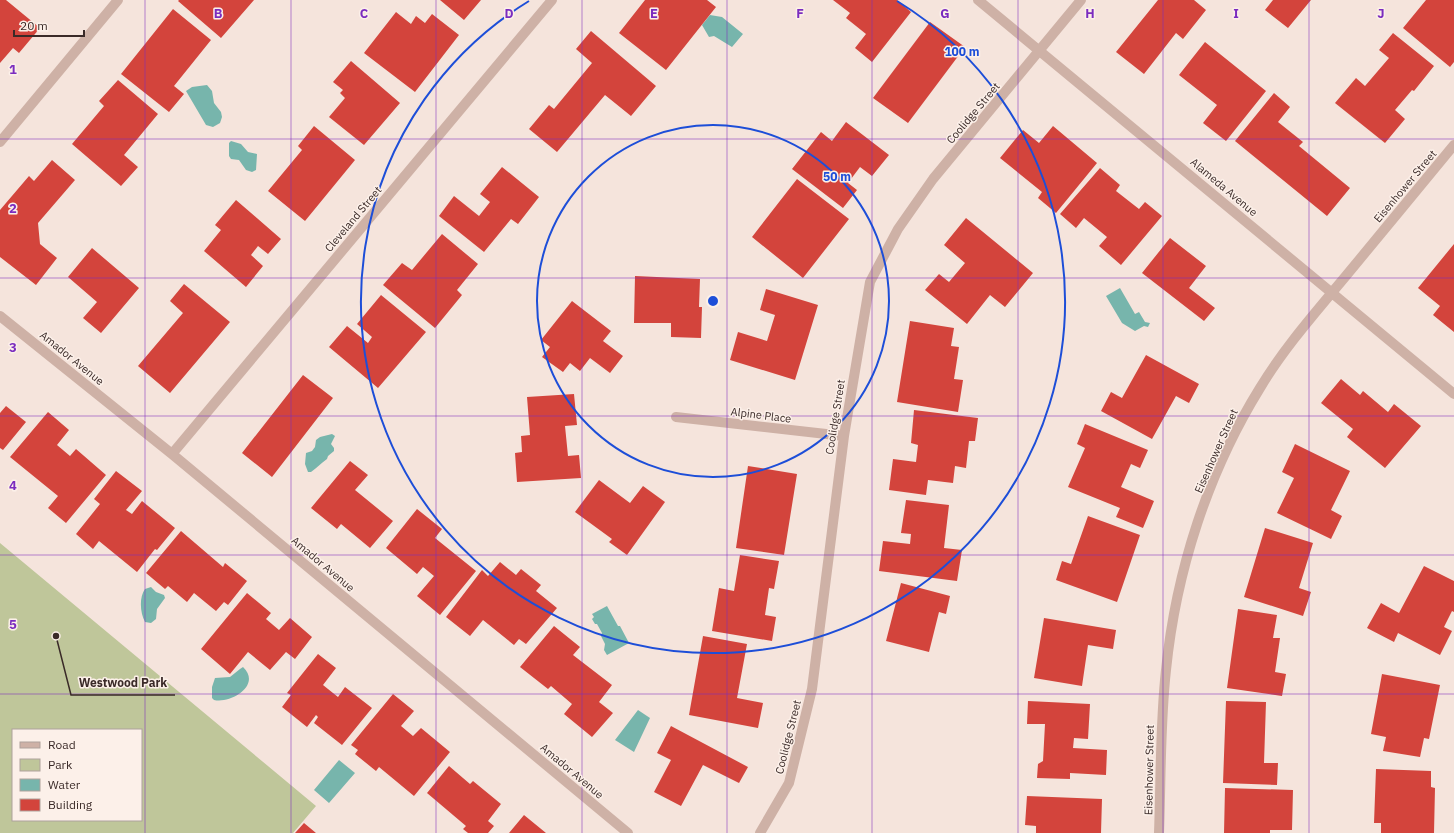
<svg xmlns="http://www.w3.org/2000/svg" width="1454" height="833" font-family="'IBM Plex Sans',sans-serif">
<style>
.green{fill:#bfc69a;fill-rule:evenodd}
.water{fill:#77b5ac}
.building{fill:#d3443c}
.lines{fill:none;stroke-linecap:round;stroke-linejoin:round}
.street{stroke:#ceb1a6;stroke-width:10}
.grid{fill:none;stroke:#7b2cbf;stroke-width:1;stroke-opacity:0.55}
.ring{fill:none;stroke:#1d4ed8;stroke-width:2}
.labels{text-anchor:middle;stroke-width:3;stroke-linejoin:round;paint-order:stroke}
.street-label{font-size:11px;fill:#3a2a28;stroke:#fcf0e9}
.grid-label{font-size:13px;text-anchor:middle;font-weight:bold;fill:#7b2cbf;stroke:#fcf0e9;stroke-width:3;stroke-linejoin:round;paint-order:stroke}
.centre{fill:#1d4ed8;stroke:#fcf0e9;stroke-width:2}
.ring-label{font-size:12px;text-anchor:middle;font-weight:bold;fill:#1d4ed8;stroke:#fcf0e9;stroke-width:3;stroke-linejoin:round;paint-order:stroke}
.leader{fill:none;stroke:#3a2a28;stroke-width:1.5}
.callout-dot{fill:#3a2a28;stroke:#fcf0e9;stroke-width:1.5}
.callout-label{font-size:12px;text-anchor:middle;font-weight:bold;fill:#3a2a28;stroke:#fcf0e9;stroke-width:3;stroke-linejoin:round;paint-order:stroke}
</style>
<rect width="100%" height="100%" fill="#f5e4dc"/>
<path class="green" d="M 0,543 L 316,806 L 293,833 L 0,833 ZM 13,730 L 141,730 L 141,820 L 13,820 Z"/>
<path class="water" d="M 710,15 L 722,17 L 743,34 L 732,47 L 714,36 L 709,37 L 702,25 Z
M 207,85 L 212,91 L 214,103 L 221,112 L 222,117 L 220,123 L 213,127 L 206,125 L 186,91 L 192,87 Z
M 231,141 L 241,144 L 248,152 L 257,154 L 256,170 L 252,172 L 246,170 L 239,160 L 231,159 L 229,156 L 229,143 Z
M 1120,288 L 1135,314 L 1139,312 L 1145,322 L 1150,323 L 1148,327 L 1144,326 L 1135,331 L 1122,323 L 1106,296 Z
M 332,434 L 335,436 L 331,444 L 334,448 L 334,451 L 328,456 L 327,459 C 321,463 317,468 311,472 L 308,472 L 305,464 L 306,453 L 312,451 L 315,447 L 316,440 L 320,437 Z
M 151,587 L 156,592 L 164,595 L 165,598 L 157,609 L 156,619 L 151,623 L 145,622 C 140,613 139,597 145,589 Z
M 607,606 L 618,626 L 620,626 L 629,643 L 607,655 L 604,650 L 605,644 L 601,636 L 602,633 L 597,624 L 595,624 L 592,619 L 594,617 L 592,614 Z
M 243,667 C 262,685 231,704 214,700 L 212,698 L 212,687 L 215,678 L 230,677 L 240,669 Z
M 638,710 L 650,718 L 634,752 L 615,740 Z
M 339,760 L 355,773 L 329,803 L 314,790 Z"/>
<path class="building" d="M 0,0 L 6,0 L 40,28 L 19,53 L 13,48 L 0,63 Z
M 179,0 L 254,0 L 221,38 L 178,1 Z
M 440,0 L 481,0 L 464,20 Z
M 645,0 L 707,0 L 716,7 L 666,70 L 619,33 Z
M 833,0 L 897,0 L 911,12 L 872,62 L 855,48 L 866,34 L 846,18 L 850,13 Z
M 1158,0 L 1194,0 L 1206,10 L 1183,39 L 1176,33 L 1144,74 L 1116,52 Z
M 1273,0 L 1311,0 L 1288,28 L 1265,10 Z
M 1426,0 L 1454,0 L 1454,62 L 1450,67 L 1403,28 Z
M 173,9 L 211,40 L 174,86 L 184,94 L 169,112 L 121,74 Z
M 396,12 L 411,24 L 416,16 L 425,23 L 432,14 L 459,35 L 415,92 L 364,53 Z
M 930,22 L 965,47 L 908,123 L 873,98 Z
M 591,31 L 656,86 L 631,116 L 605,95 L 557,152 L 529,129 L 549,105 L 554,109 L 592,63 L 576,49 Z
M 1393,33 L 1434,66 L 1414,91 L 1412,90 L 1395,110 L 1405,119 L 1385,143 L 1335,103 L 1356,78 L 1365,86 L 1389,58 L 1379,50 Z
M 1205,42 L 1266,91 L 1226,141 L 1203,123 L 1217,105 L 1179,75 Z
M 351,61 L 400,103 L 364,145 L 329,117 L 345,98 L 340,93 L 343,90 L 333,82 Z
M 118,80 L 158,114 L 124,155 L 138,167 L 121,186 L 72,144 L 104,106 L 99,101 Z
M 1274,93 L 1290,107 L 1278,122 L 1303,142 L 1299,146 L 1350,188 L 1327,216 L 1235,141 Z
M 846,122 L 889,155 L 872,176 L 860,167 L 848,183 L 857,190 L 843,208 L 792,169 L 821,132 L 832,141 Z
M 314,126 L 355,160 L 305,221 L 268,191 L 302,150 L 298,146 Z
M 1053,126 L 1097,163 L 1056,213 L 1038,198 L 1042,192 L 1000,158 L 1023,130 L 1039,143 Z
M 52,160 L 75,180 L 38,223 L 40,244 L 57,258 L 36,285 L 0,257 L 0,210 L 29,176 L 34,181 Z
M 502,167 L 539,197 L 518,224 L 511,219 L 484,252 L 439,216 L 454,196 L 479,216 L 490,202 L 480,194 Z
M 1100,168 L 1120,185 L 1116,191 L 1139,209 L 1145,202 L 1162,216 L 1121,265 L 1099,246 L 1107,237 L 1084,218 L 1076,228 L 1060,214 Z
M 797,179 L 849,219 L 803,278 L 752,237 Z
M 236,200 L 281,239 L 268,254 L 258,246 L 251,255 L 263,266 L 246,287 L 204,251 L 221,230 L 215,225 Z
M 966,218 L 1033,273 L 1005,307 L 990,295 L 967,324 L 925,290 L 939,274 L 949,282 L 965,263 L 944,245 Z
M 442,234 L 478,264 L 457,290 L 462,295 L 435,328 L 383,285 L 402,263 L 412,270 Z
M 1170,238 L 1206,266 L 1189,288 L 1215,308 L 1204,321 L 1142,273 Z
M 1454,244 L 1454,332 L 1433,315 L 1440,306 L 1418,288 Z
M 92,248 L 139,288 L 101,333 L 83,318 L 97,302 L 68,277 Z
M 635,276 L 700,279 L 699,307 L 702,307 L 701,338 L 671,337 L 671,323 L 634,323 Z
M 184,284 L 230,322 L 170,393 L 138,366 L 183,313 L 170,301 Z
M 766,289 L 818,305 L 795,380 L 730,360 L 738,332 L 767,341 L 775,315 L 760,310 Z
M 381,295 L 426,332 L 378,388 L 329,347 L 347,326 L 368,343 L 372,337 L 357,324 Z
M 572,301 L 611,331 L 603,341 L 623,356 L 610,373 L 590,358 L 580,371 L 570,363 L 563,372 L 542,357 L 550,347 L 541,340 Z
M 910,321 L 954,328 L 951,346 L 959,347 L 954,379 L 963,380 L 958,412 L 897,402 Z
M 1146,355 L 1199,384 L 1189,403 L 1176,396 L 1152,439 L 1101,411 L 1111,392 L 1122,398 Z
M 303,375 L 333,398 L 272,477 L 242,453 Z
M 1341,379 L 1360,395 L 1363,391 L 1388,412 L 1394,404 L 1421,426 L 1385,468 L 1347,437 L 1353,429 L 1321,403 Z
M 574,394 L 577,425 L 565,426 L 568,456 L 579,455 L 581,478 L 517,482 L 515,453 L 522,452 L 521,436 L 530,435 L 527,397 Z
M 6,406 L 26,422 L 3,450 L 0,448 L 0,413 Z
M 914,410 L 978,418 L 975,441 L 969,441 L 966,468 L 955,466 L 953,483 L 928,480 L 926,495 L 889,490 L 893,459 L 916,462 L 918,445 L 911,443 Z
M 48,412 L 69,430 L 57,445 L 70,456 L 76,449 L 106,475 L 66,523 L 48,508 L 58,496 L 10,457 Z
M 1085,424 L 1148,450 L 1140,468 L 1131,464 L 1121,487 L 1154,501 L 1143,528 L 1116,517 L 1120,508 L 1068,487 L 1085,448 L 1077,444 Z
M 1295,444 L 1350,471 L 1331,510 L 1342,516 L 1331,539 L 1277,513 L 1294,478 L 1282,472 Z
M 350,461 L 368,475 L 355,490 L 393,521 L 370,548 L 341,524 L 337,529 L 311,508 Z
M 748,466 L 797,474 L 784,555 L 736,548 Z
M 116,471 L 142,491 L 126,510 L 132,514 L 142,501 L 175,528 L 157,550 L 155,549 L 137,572 L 99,541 L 93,549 L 76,534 L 100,504 L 94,499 Z
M 599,480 L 630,503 L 643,486 L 665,502 L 627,555 L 609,542 L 612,539 L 575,512 Z
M 906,500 L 949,505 L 944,548 L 962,550 L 957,581 L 879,571 L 883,541 L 910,544 L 911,534 L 901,533 Z
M 417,509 L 442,529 L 435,538 L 476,571 L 440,615 L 417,596 L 434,576 L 423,567 L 417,574 L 386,548 Z
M 1088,516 L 1140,535 L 1117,602 L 1056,580 L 1062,561 L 1071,564 Z
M 1265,528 L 1313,543 L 1299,588 L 1311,592 L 1303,616 L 1244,597 Z
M 181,531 L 223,567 L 225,563 L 247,581 L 228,605 L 224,602 L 216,611 L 194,593 L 187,602 L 168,586 L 165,589 L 146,573 Z
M 740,555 L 779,561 L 774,589 L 769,588 L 765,615 L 776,617 L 772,641 L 712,631 L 719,588 L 734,591 Z
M 500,562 L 516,575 L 521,569 L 541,585 L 536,591 L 557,608 L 526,644 L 519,639 L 514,645 L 483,620 L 470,636 L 446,617 L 482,570 L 488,576 Z
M 1424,566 L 1454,581 L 1454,612 L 1452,611 L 1444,627 L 1452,631 L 1440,655 L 1398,633 L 1394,642 L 1367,628 L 1381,603 L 1399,613 Z
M 901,583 L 950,596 L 946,614 L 939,612 L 929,652 L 886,641 Z
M 247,593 L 271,613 L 266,619 L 279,630 L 290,618 L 312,637 L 295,659 L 286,652 L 270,670 L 248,652 L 230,674 L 201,649 Z
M 1238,609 L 1277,615 L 1273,638 L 1280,638 L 1275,672 L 1286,674 L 1282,696 L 1227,688 Z
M 1044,618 L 1116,630 L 1113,649 L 1088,645 L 1082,686 L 1034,678 Z
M 554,626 L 580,647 L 573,655 L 612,685 L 599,702 L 613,713 L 592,737 L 564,714 L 572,704 L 551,686 L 548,689 L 520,667 Z
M 703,636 L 747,644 L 737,698 L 763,703 L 758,728 L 689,715 Z
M 318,654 L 336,668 L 323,685 L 338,697 L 345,687 L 372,708 L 342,745 L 314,723 L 318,717 L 316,715 L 307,727 L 282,707 L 291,695 L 287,693 Z
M 1382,674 L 1440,685 L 1429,739 L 1424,738 L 1420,757 L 1383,751 L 1386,737 L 1371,734 Z
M 393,694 L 414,711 L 401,726 L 413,736 L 421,728 L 450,752 L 414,796 L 379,767 L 376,771 L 355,754 L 358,750 L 351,745 Z
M 1028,701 L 1090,704 L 1088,739 L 1074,738 L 1073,748 L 1107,750 L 1106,775 L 1070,773 L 1070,779 L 1037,778 L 1038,764 L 1043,761 L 1045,724 L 1027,724 Z
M 1226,701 L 1266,702 L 1264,763 L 1278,763 L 1277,785 L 1223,783 Z
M 671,726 L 748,767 L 739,783 L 703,765 L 681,806 L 654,792 L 671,760 L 657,753 Z
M 449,766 L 470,784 L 473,781 L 501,804 L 488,821 L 494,826 L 488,833 L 468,833 L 463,829 L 466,826 L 427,793 Z
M 1376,769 L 1431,771 L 1431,787 L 1435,788 L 1434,833 L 1381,833 L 1381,823 L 1374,823 Z
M 1225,788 L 1293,790 L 1292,830 L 1270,830 L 1270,833 L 1224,833 Z
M 1027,796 L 1102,799 L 1101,833 L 1036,833 L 1036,826 L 1025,825 Z
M 524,815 L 546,833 L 509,833 Z
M 304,823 L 316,833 L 295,833 Z"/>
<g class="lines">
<path class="street" d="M 978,0 L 1454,394
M 0,142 L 118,0
M 0,316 L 172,454 L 628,833
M 676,417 L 844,436
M 172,454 L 552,0
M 760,833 L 789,783 L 812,689 L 844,436 L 870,282 L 898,229 L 933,179 L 1081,0
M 1159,833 C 1161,779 1160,724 1166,670 C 1176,571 1208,472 1260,388 C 1284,348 1315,313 1345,277 C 1381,233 1418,189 1454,145"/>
</g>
<path class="grid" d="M 145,0 L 145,833M 291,0 L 291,833M 436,0 L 436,833M 582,0 L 582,833M 727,0 L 727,833M 872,0 L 872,833M 1018,0 L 1018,833M 1163,0 L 1163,833M 1309,0 L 1309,833M 0,139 L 1454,139M 0,278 L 1454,278M 0,416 L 1454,416M 0,555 L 1454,555M 0,694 L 1454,694"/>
<g class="ring">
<circle cx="713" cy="301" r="176"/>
<path d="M897 1A352 352 0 1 1 529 1"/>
</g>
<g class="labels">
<g class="street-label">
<text transform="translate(973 113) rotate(-50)" y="4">Coolidge Street</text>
<text transform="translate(1405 186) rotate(-50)" y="4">Eisenhower Street</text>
<text transform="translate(1224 187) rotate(40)" y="4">Alameda Avenue</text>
<text transform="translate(353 219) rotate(-50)" y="4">Cleveland Street</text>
<text transform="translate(72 358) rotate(39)" y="4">Amador Avenue</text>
<text transform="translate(761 415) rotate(7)" y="4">Alpine Place</text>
<text transform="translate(835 417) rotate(-81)" y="4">Coolidge Street</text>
<text transform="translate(1216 451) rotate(-66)" y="4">Eisenhower Street</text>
<text transform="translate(323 564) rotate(40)" y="4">Amador Avenue</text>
<text transform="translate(788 737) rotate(-76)" y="4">Coolidge Street</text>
<text transform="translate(1149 770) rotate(-89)" y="4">Eisenhower Street</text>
<text transform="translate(572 771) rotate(40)" y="4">Amador Avenue</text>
</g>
</g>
<g class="grid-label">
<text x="218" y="18">B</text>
<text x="364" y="18">C</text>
<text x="509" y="18">D</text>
<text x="654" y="18">E</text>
<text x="800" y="18">F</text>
<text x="945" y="18">G</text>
<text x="1090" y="18">H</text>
<text x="1236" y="18">I</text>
<text x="1381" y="18">J</text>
<text x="13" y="74">1</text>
<text x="13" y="213">2</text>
<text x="13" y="352">3</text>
<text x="13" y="490">4</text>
<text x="13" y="629">5</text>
</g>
<circle cx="713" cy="301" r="6" class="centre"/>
<g class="ring-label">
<text x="962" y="56">100 m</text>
<text x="837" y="181">50 m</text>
</g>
<path class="leader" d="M56 636L71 695H175"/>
<circle class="callout-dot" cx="56" cy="636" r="4"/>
<g class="callout-label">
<text x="123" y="687">Westwood Park</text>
</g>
<rect x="12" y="729" width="130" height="92" fill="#fcf0e9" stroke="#aea19c"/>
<rect x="20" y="742" width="20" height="6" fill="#ceb1a6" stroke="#aea19c"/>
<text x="48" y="749" font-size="12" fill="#3a2a28">Road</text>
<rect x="20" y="759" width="20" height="12" fill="#bfc69a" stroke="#aea19c"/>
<text x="48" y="769" font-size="12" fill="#3a2a28">Park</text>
<rect x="20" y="779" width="20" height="12" fill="#77b5ac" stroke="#aea19c"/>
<text x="48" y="789" font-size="12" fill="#3a2a28">Water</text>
<rect x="20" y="799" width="20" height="12" fill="#d3443c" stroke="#aea19c"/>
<text x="48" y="809" font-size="12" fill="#3a2a28">Building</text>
<path d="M14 30v6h70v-6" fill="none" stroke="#3a2a28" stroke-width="2"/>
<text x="20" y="30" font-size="12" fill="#3a2a28" stroke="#fcf0e9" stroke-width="3" paint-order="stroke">20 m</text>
</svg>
